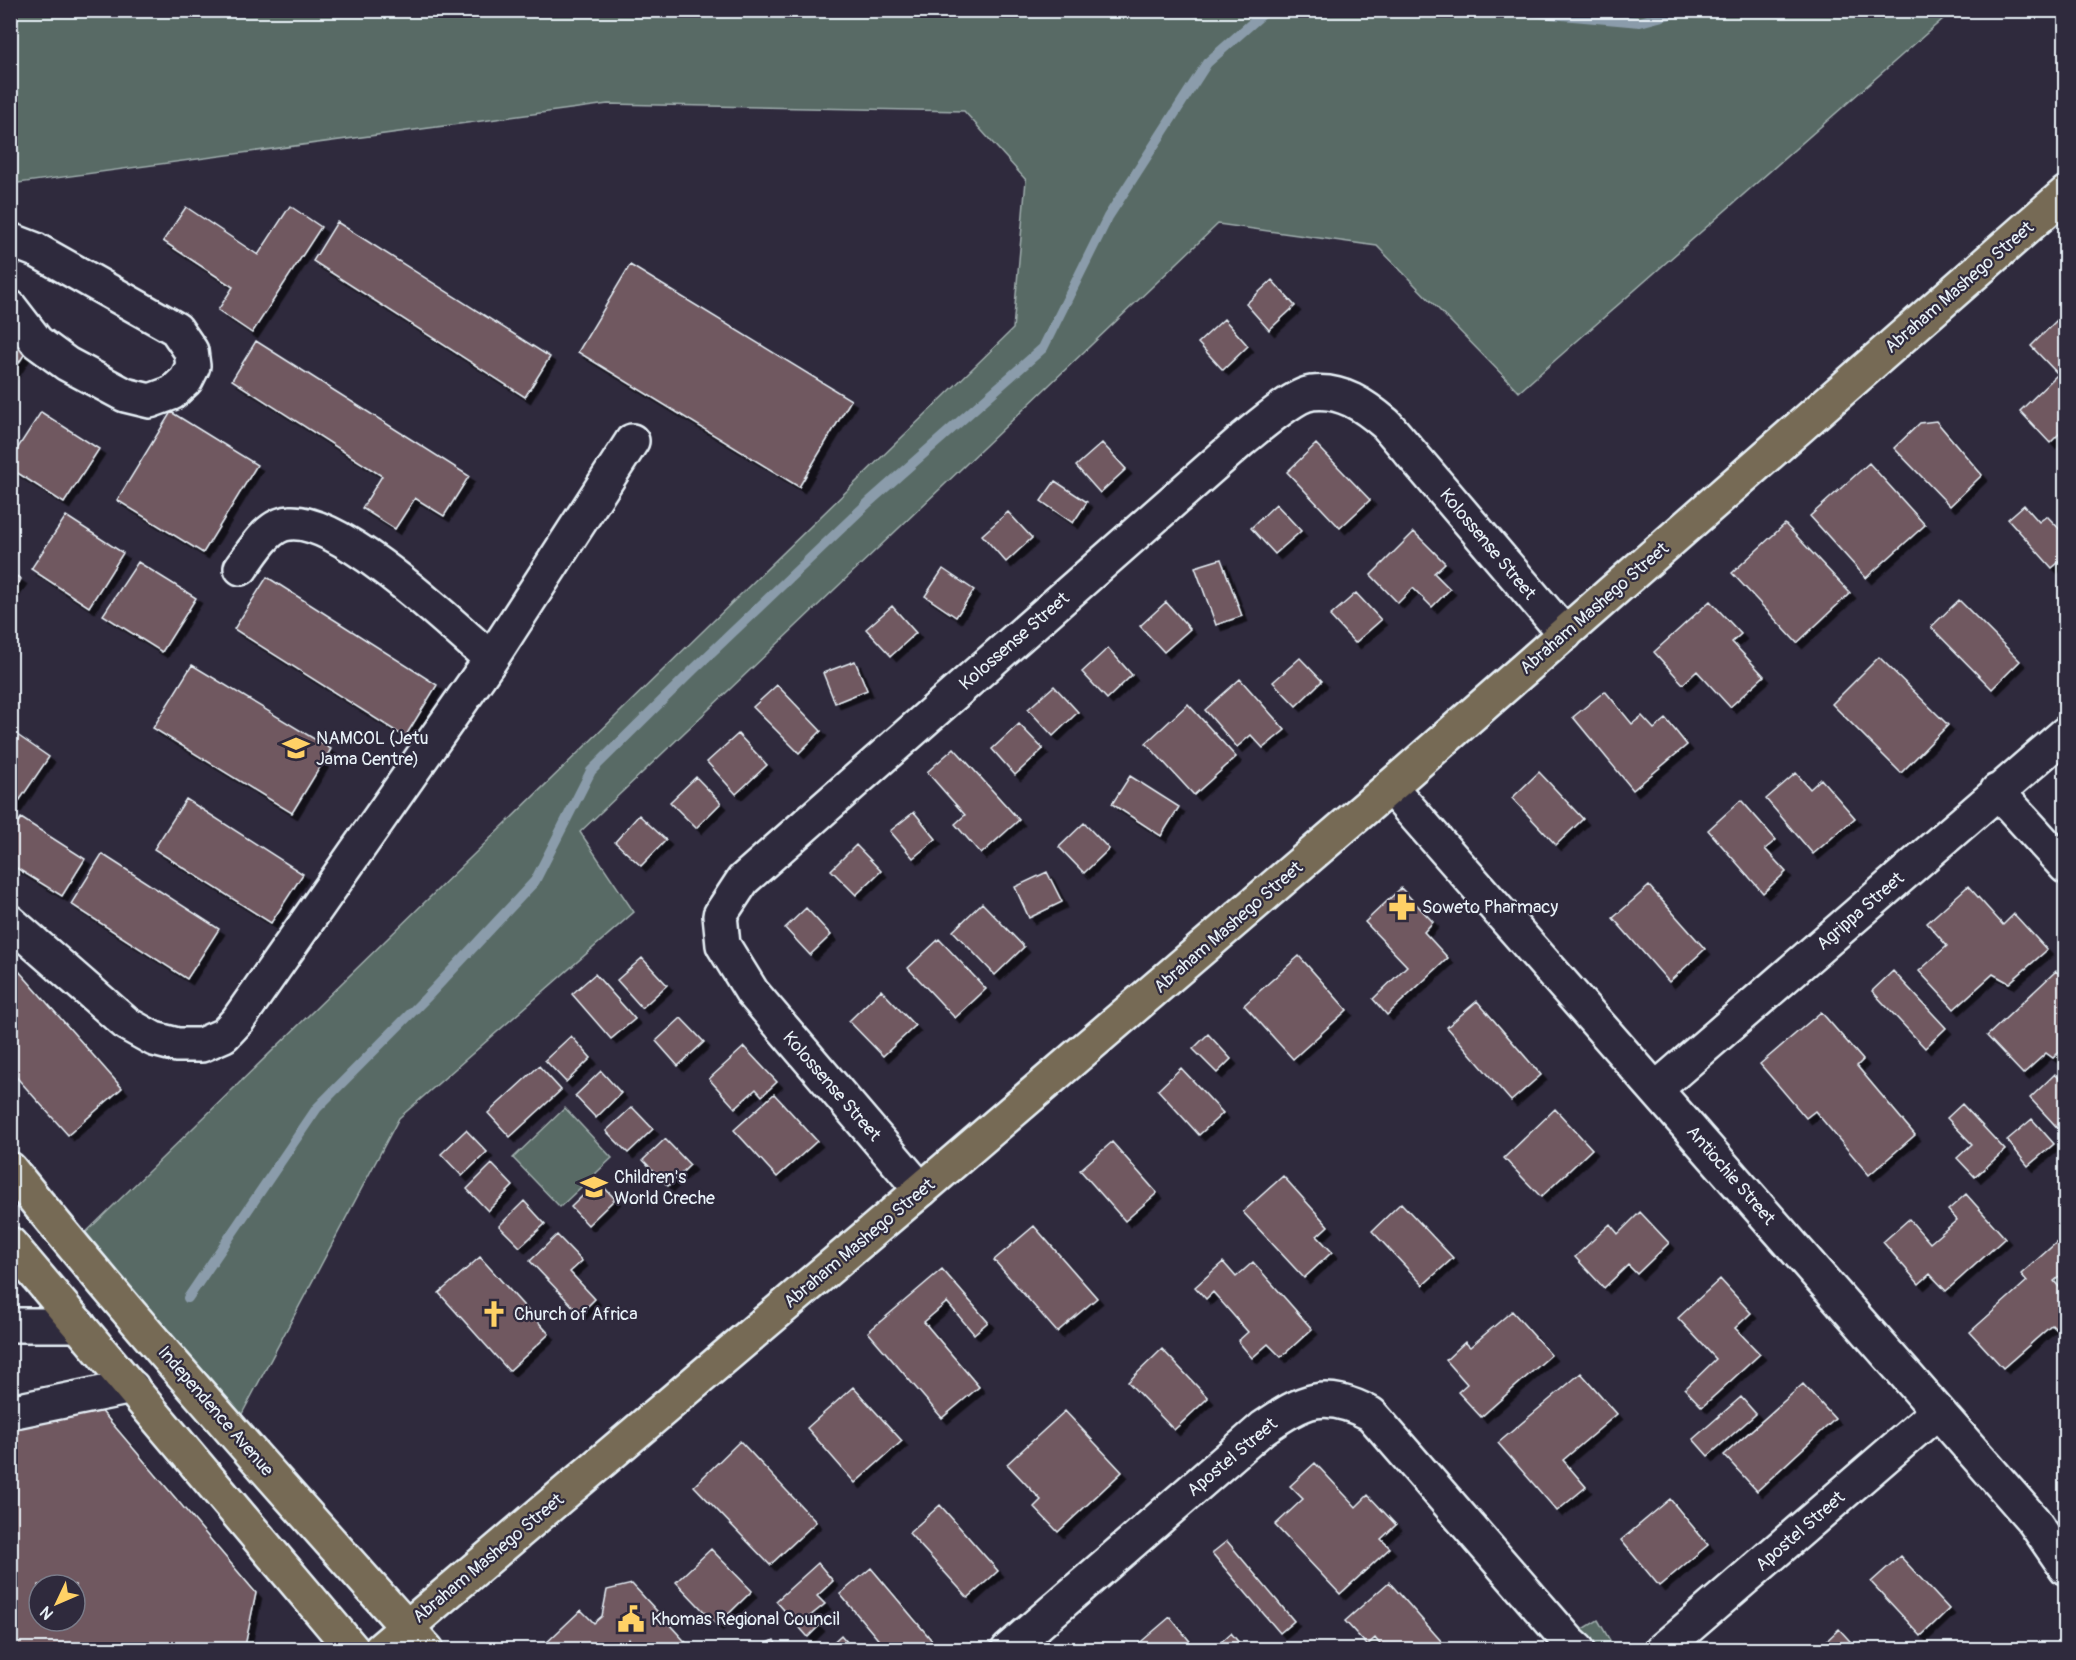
<svg xmlns="http://www.w3.org/2000/svg" width="2076" height="1660" font-family="Pangolin,sans-serif">
<style>
.green{fill:#586b65;stroke:#a0aeae;stroke-width:1.5}
.lines{fill:none;stroke-linecap:round;stroke-linejoin:round}
.stream{stroke:#8b9cab;stroke-width:10}
.building{fill:#6f5861;stroke:#e8f1f8;stroke-width:1.5;fill-rule:evenodd;filter:url(#shadow)}
.minor-casing{stroke:#e8f1f8;stroke-width:38}
.major-casing{stroke:#e8f1f8;stroke-width:38}
.minor{stroke:#2f2a3d;stroke-width:33}
.major{stroke:#766a54;stroke-width:33}
.labels{text-anchor:middle;stroke-width:4.5;stroke-linejoin:round;paint-order:stroke}
.street-label{font-size:18px;fill:#e8f1f8;stroke:#2f2a3d}
.poi-label{font-size:18px;fill:#e8f1f8;stroke:#2f2a3d;text-anchor:start}
</style>
<defs>
<filter id="shadow"><feDropShadow dx="5.5" dy="5.5" stdDeviation="0" flood-color="#0009"/></filter>
</defs>
<rect width="100%" height="100%" fill="#2f2a3d"/>
<filter id="ink" filterUnits="userSpaceOnUse"><feTurbulence type="fractalNoise" baseFrequency=".0167" numOctaves="2"/><feDisplacementMap in="SourceGraphic" scale="12" xChannelSelector="R" yChannelSelector="G"/><feConvolveMatrix kernelMatrix="1 2 1 2 8 2 1 2 1" color-interpolation-filters="sRGB"/></filter>
<g filter="url(#ink)">
<path class="green" d="M 10,11 L 1952,11 L 1519,392 L 1377,246 L 1218,224 L 580,832 L 634,912 L 399,1118 L 235,1427 L 75,1243 L 1013,329 L 1026,180 L 964,111 L 608,104 L 11,184 Z
M 565,1108 L 612,1158 L 560,1207 L 513,1158 Z
M 1598,1620 L 1615,1649 L 1549,1650 Z"/>
<g class="lines">
<path class="stream" d="M 1506,10 L 1640,22 L 1685,10
M 188,1298 L 317,1108 L 426,998 L 535,881 L 591,771 L 693,670 L 869,502 L 1043,348 L 1108,217 L 1207,63 L 1267,10"/>
</g>
<path class="building" d="M 290,206 L 321,227 L 252,333 L 218,310 L 233,287 L 163,241 L 186,207 L 258,255 Z
M 337,222 L 550,357 L 525,397 L 313,261 Z
M 630,265 L 851,400 L 799,487 L 578,352 Z
M 1272,280 L 1295,306 L 1269,330 L 1246,304 Z
M 1224,319 L 1248,346 L 1223,370 L 1198,343 Z
M 2057,320 L 2066,329 L 2066,427 L 2050,443 L 2020,411 L 2058,374 L 2031,346 Z
M 10,340 L 27,350 L 10,377 Z
M 256,341 L 469,476 L 444,516 L 415,498 L 395,529 L 362,508 L 382,476 L 232,380 Z
M 41,412 L 99,449 L 64,503 L 10,468 L 10,460 Z
M 171,412 L 257,465 L 203,553 L 117,500 Z
M 1936,421 L 1982,475 L 1950,506 L 1894,448 L 1920,423 Z
M 1102,443 L 1126,469 L 1100,493 L 1076,466 Z
M 1316,444 L 1370,500 L 1340,528 L 1287,472 Z
M 1869,463 L 1925,525 L 1866,578 L 1810,516 Z
M 1055,481 L 1087,502 L 1073,523 L 1041,501 Z
M 1276,504 L 1301,531 L 1275,554 L 1251,528 Z
M 2024,505 L 2039,522 L 2047,516 L 2066,536 L 2066,556 L 2052,568 L 2008,519 Z
M 1008,512 L 1032,538 L 1006,562 L 982,535 Z
M 66,516 L 123,553 L 89,607 L 31,569 Z
M 1785,524 L 1850,593 L 1797,643 L 1732,573 Z
M 1414,532 L 1445,563 L 1434,573 L 1450,589 L 1432,607 L 1413,588 L 1398,603 L 1371,575 Z
M 1221,559 L 1242,616 L 1216,625 L 1195,567 Z
M 138,562 L 196,598 L 162,652 L 103,615 Z
M 943,569 L 974,590 L 956,617 L 925,596 Z
M 10,572 L 21,579 L 10,596 Z
M 267,577 L 437,685 L 405,737 L 234,629 Z
M 1356,593 L 1381,620 L 1355,643 L 1330,616 Z
M 1959,600 L 2020,661 L 1992,689 L 1931,627 Z
M 1710,601 L 1741,634 L 1732,642 L 1764,676 L 1730,707 L 1697,671 L 1683,684 L 1654,652 Z
M 1166,602 L 1190,629 L 1164,652 L 1140,626 Z
M 892,606 L 916,633 L 891,656 L 866,629 Z
M 1108,648 L 1132,675 L 1107,699 L 1082,672 Z
M 1879,657 L 1948,725 L 1901,773 L 1832,704 Z
M 1300,658 L 1322,681 L 1296,706 L 1273,682 Z
M 855,661 L 867,690 L 835,703 L 823,673 Z
M 192,665 L 331,749 L 292,813 L 153,728 Z
M 1240,679 L 1285,730 L 1263,748 L 1251,735 L 1237,747 L 1205,710 Z
M 777,685 L 821,731 L 799,753 L 753,707 Z
M 1054,686 L 1078,712 L 1053,736 L 1028,709 Z
M 1605,691 L 1632,724 L 1642,716 L 1654,729 L 1666,719 L 1687,745 L 1633,790 L 1573,717 Z
M 1188,704 L 1236,757 L 1194,795 L 1146,743 Z
M 1019,724 L 1043,749 L 1015,775 L 992,749 Z
M 10,730 L 49,757 L 15,807 L 10,803 Z
M 738,734 L 767,765 L 736,794 L 707,762 Z
M 954,748 L 1019,820 L 981,854 L 955,824 L 965,815 L 927,772 Z
M 1539,772 L 1583,819 L 1556,845 L 1512,798 Z
M 1796,773 L 1810,789 L 1821,779 L 1855,818 L 1813,854 L 1766,799 Z
M 1130,776 L 1179,807 L 1161,836 L 1112,804 Z
M 696,777 L 721,803 L 696,828 L 670,802 Z
M 186,799 L 303,874 L 271,923 L 154,849 Z
M 1741,800 L 1776,840 L 1765,849 L 1786,872 L 1763,893 L 1708,830 Z
M 914,812 L 936,839 L 913,858 L 890,831 Z
M 639,815 L 666,840 L 641,866 L 615,842 Z
M 21,818 L 85,859 L 62,896 L 10,864 L 10,834 Z
M 1084,823 L 1109,849 L 1084,873 L 1059,847 Z
M 856,845 L 881,871 L 856,895 L 831,870 Z
M 102,854 L 219,929 L 187,979 L 71,904 Z
M 1047,872 L 1062,902 L 1029,918 L 1015,887 Z
M 1649,886 L 1705,949 L 1669,982 L 1613,918 Z
M 1968,886 L 2003,925 L 2014,914 L 2047,950 L 2009,983 L 1993,974 L 1954,1009 L 1919,971 L 1947,946 L 1927,923 Z
M 1401,888 L 1433,922 L 1424,932 L 1448,958 L 1387,1015 L 1373,999 L 1407,966 L 1365,922 Z
M 982,903 L 1024,947 L 995,975 L 953,931 Z
M 806,908 L 831,935 L 810,955 L 785,928 Z
M 939,939 L 986,989 L 955,1018 L 908,968 Z
M 1299,956 L 1347,1010 L 1293,1059 L 1244,1005 Z
M 642,958 L 667,985 L 642,1008 L 617,980 Z
M 10,961 L 122,1088 L 68,1135 L 10,1070 Z
M 1893,971 L 1946,1028 L 1925,1048 L 1872,991 Z
M 2056,971 L 2066,981 L 2066,1045 L 2053,1058 L 2046,1053 L 2023,1074 L 1987,1036 Z
M 595,974 L 635,1019 L 611,1039 L 572,994 Z
M 881,990 L 915,1026 L 883,1056 L 849,1021 Z
M 1477,1001 L 1541,1075 L 1511,1101 L 1447,1027 Z
M 1821,1012 L 1863,1060 L 1857,1066 L 1915,1135 L 1869,1175 L 1815,1111 L 1806,1118 L 1760,1064 Z
M 681,1018 L 704,1042 L 678,1066 L 656,1041 Z
M 1208,1034 L 1231,1059 L 1217,1073 L 1193,1049 Z
M 571,1036 L 591,1058 L 566,1082 L 545,1060 Z
M 744,1047 L 777,1082 L 762,1096 L 756,1089 L 735,1108 L 709,1079 Z
M 539,1066 L 561,1090 L 510,1137 L 488,1113 Z
M 1181,1068 L 1223,1113 L 1199,1135 L 1158,1090 Z
M 601,1071 L 621,1093 L 596,1118 L 575,1096 Z
M 2055,1074 L 2066,1085 L 2066,1137 L 2030,1098 Z
M 774,1094 L 817,1141 L 777,1177 L 734,1130 Z
M 1962,1104 L 2005,1150 L 1975,1177 L 1957,1158 L 1972,1144 L 1947,1118 Z
M 632,1107 L 653,1129 L 628,1153 L 606,1131 Z
M 1555,1109 L 1592,1149 L 1541,1197 L 1504,1158 Z
M 2032,1119 L 2054,1144 L 2028,1166 L 2007,1140 Z
M 466,1130 L 487,1152 L 462,1176 L 441,1154 Z
M 665,1139 L 690,1165 L 668,1186 L 643,1160 Z
M 1112,1142 L 1157,1193 L 1125,1221 L 1080,1170 Z
M 492,1164 L 513,1186 L 488,1211 L 467,1189 Z
M 1283,1176 L 1328,1226 L 1317,1236 L 1332,1252 L 1304,1278 L 1243,1212 Z
M 598,1181 L 615,1199 L 588,1225 L 571,1207 Z
M 1966,1194 L 2005,1238 L 1946,1291 L 1930,1274 L 1919,1284 L 1883,1242 L 1909,1219 L 1930,1243 L 1957,1220 L 1948,1210 Z
M 524,1201 L 545,1224 L 520,1247 L 499,1226 Z
M 1401,1203 L 1453,1258 L 1423,1285 L 1372,1231 Z
M 1640,1212 L 1669,1243 L 1637,1274 L 1628,1265 L 1604,1288 L 1575,1257 L 1610,1224 L 1618,1234 Z
M 1034,1226 L 1097,1298 L 1057,1332 L 994,1260 Z
M 2066,1234 L 2066,1271 L 2054,1281 L 2066,1295 L 2066,1324 L 2058,1331 L 2052,1325 L 2003,1368 L 1970,1332 L 2027,1281 L 2021,1274 Z
M 557,1235 L 582,1261 L 570,1272 L 595,1299 L 580,1314 L 530,1261 Z
M 480,1257 L 549,1334 L 509,1371 L 439,1293 Z
M 1223,1262 L 1236,1277 L 1253,1262 L 1312,1329 L 1281,1357 L 1268,1344 L 1252,1358 L 1238,1341 L 1248,1332 L 1213,1292 L 1206,1299 L 1195,1287 Z
M 942,1269 L 988,1322 L 974,1334 L 947,1302 L 924,1322 L 979,1387 L 942,1418 L 868,1332 Z
M 1720,1279 L 1751,1313 L 1735,1328 L 1760,1354 L 1702,1407 L 1685,1389 L 1716,1359 L 1678,1318 Z
M 1512,1311 L 1551,1355 L 1481,1417 L 1458,1392 L 1467,1384 L 1446,1360 L 1465,1342 L 1470,1347 Z
M 1162,1349 L 1208,1398 L 1174,1430 L 1128,1382 Z
M 1581,1373 L 1617,1414 L 1563,1460 L 1586,1487 L 1557,1511 L 1498,1443 Z
M 1803,1384 L 1835,1419 L 1757,1491 L 1724,1455 Z
M 853,1387 L 902,1441 L 855,1483 L 807,1428 Z
M 1741,1397 L 1756,1414 L 1708,1456 L 1693,1439 Z
M 99,1408 L 256,1593 L 245,1646 L 241,1650 L 10,1650 L 10,1429 ZM 39,1585 L 75,1585 L 75,1621 L 39,1621 Z
M 1065,1411 L 1122,1472 L 1058,1532 L 1034,1507 L 1041,1500 L 1007,1464 Z
M 740,1441 L 816,1522 L 770,1565 L 694,1486 Z
M 1315,1463 L 1356,1507 L 1368,1495 L 1396,1525 L 1381,1539 L 1390,1548 L 1340,1594 L 1275,1525 L 1303,1499 L 1290,1486 Z
M 1670,1499 L 1708,1545 L 1659,1586 L 1621,1540 Z
M 940,1505 L 998,1571 L 968,1598 L 909,1533 Z
M 1227,1541 L 1294,1621 L 1280,1633 L 1212,1553 Z
M 711,1549 L 752,1591 L 717,1625 L 676,1582 Z
M 1900,1556 L 1949,1609 L 1921,1636 L 1871,1582 Z
M 818,1563 L 833,1581 L 817,1596 L 825,1604 L 810,1616 L 819,1626 L 808,1637 L 776,1601 Z
M 871,1568 L 940,1650 L 887,1650 L 840,1594 Z
M 1389,1582 L 1449,1650 L 1385,1650 L 1375,1638 L 1367,1645 L 1345,1621 Z
M 632,1584 L 690,1647 L 687,1650 L 640,1650 L 629,1639 L 619,1650 L 547,1650 L 543,1646 L 581,1610 L 594,1623 L 602,1616 L 607,1590 Z
M 1170,1617 L 1197,1650 L 1139,1650 L 1136,1646 Z
M 1839,1629 L 1858,1650 L 1817,1650 Z
M 1231,1633 L 1245,1650 L 1212,1650 Z
M 841,1635 L 854,1650 L 825,1650 Z
M 774,1640 L 779,1650 L 754,1650 Z"/>
<g class="lines">
<defs>
<path id="minor" d="M 10,240 L 36,250 L 176,329 L 191,351 L 193,366 L 186,380 L 172,393 L 150,401 L 125,395 L 67,364 L 37,342 L 10,307
M 241,568 C 253,552 268,524 290,523 C 342,519 451,624 491,659
M 1390,787 L 2033,1520 L 2066,1568
M 1997,791 L 2066,867
M 10,922 L 127,1024 L 154,1039 L 177,1045 L 201,1045 L 224,1035 L 238,1020 L 491,659 L 632,441
M 1656,1089 L 2066,733
M 921,1190 L 752,992 L 723,945 L 720,915 L 743,880 L 1243,439 C 1258,427 1294,395 1312,393 C 1341,389 1365,406 1386,424 L 1565,634
M 10,1325 L 79,1325
M 10,1412 L 132,1387
M 1008,1650 L 1263,1428 C 1304,1400 1324,1389 1371,1414 L 1570,1643 L 1578,1650
M 1662,1650 L 1937,1412"/>
<path id="major" d="M 10,1169 C 143,1334 286,1492 427,1650
M 10,1244 L 353,1650
M 380,1650 L 921,1190 L 1390,787 L 2066,193"/>
</defs>
<use href="#minor" class="minor-casing"/>
<use href="#major" class="major-casing"/>
<use href="#minor" class="minor"/>
<use href="#major" class="major"/>
</g>
</g>
<defs>
<symbol id="school-bare" viewBox="-9 -9 18 18"><path d="M0-5L7-2L0 1L-7-2ZM-4 1L0 2.5L4 1V4Q0 6-4 4Z" fill="#ffd166" stroke="#2f2a3d" stroke-width="2.5" paint-order="stroke"/></symbol>
<symbol id="pharmacy-bare" viewBox="-9 -9 18 18"><path d="M-2-6h4v4h4v4h-4v4h-4v-4h-4v-4h4Z" fill="#ffd166" stroke="#2f2a3d" stroke-width="2.5" paint-order="stroke"/></symbol>
<symbol id="church-bare" viewBox="-9 -9 18 18"><path d="M-1.2-6h2.4v3.5h3.3v2.4h-3.3V6h-2.4V-.1h-3.3v-2.4h3.3Z" fill="#ffd166" stroke="#2f2a3d" stroke-width="2.5" paint-order="stroke"/></symbol>
<symbol id="civic-bare" viewBox="-9 -9 18 18"><path d="M-.6-6.5H3V-4.5H.6V-3L4-1V1h2V6H-6V1h2V-1L-.6-3ZM-1.2 2.5V6h2.4V2.5Z" fill="#ffd166" stroke="#2f2a3d" stroke-width="2.5" paint-order="stroke"/></symbol>
</defs>
<g fill-rule="evenodd">
<use href="#school-bare" x="277" y="729" width="38" height="38"/>
<use href="#pharmacy-bare" x="1383" y="888" width="38" height="38"/>
<use href="#school-bare" x="575" y="1168" width="38" height="38"/>
<use href="#church-bare" x="475" y="1295" width="38" height="38"/>
<use href="#civic-bare" x="612" y="1600" width="38" height="38"/>
</g>
<g class="labels">
<g class="street-label">
<text transform="translate(1959 287) rotate(-41)" y="6">Abraham Mashego Street</text>
<text transform="translate(1488 544) rotate(50)" y="6">Kolossense Street</text>
<text transform="translate(1594 608) rotate(-41)" y="6">Abraham Mashego Street</text>
<text transform="translate(1014 641) rotate(-41)" y="6">Kolossense Street</text>
<text transform="translate(1860 911) rotate(-41)" y="6">Agrippa Street</text>
<text transform="translate(1228 927) rotate(-41)" y="6">Abraham Mashego Street</text>
<text transform="translate(832 1086) rotate(49)" y="6">Kolossense Street</text>
<text transform="translate(1731 1175) rotate(49)" y="6">Antiochie Street</text>
<text transform="translate(859 1243) rotate(-40)" y="6">Abraham Mashego Street</text>
<text transform="translate(216 1411) rotate(49)" y="6">Independence Avenue</text>
<text transform="translate(1232 1457) rotate(-40)" y="6">Apostel Street</text>
<text transform="translate(1800 1531) rotate(-41)" y="6">Apostel Street</text>
<text transform="translate(488 1558) rotate(-40)" y="6">Abraham Mashego Street</text>
</g>
<g class="poi-label">
<text x="316" y="744">NAMCOL (Jetu<tspan x="316" dy="21">Jama Centre)</tspan></text>
<text x="1422" y="913">Soweto Pharmacy</text>
<text x="614" y="1183">Children's<tspan x="614" dy="21">World Creche</tspan></text>
<text x="514" y="1320">Church of Africa</text>
<text x="651" y="1625">Khomas Regional Council</text>
</g>
</g>
<rect width="2076" height="1660" fill="none" stroke="#2f2a3d" stroke-width="36"/>
<rect x="18" y="18" width="2040" height="1624" fill="none" stroke="#e8f1f8" stroke-width="2" filter="url(#ink)"/>
<g transform="translate(57 1603) rotate(226)"><circle r="28" fill="#2f2a3d" stroke="#797a88" stroke-width="1.5"/>
<path d="M0-4.5L10 22L0 15L-10 22Z" fill="#ffd166"/>
<text y="-9" font-size="16" font-weight="bold" text-anchor="middle" fill="#e8f1f8">N</text>
</g>
</svg>
